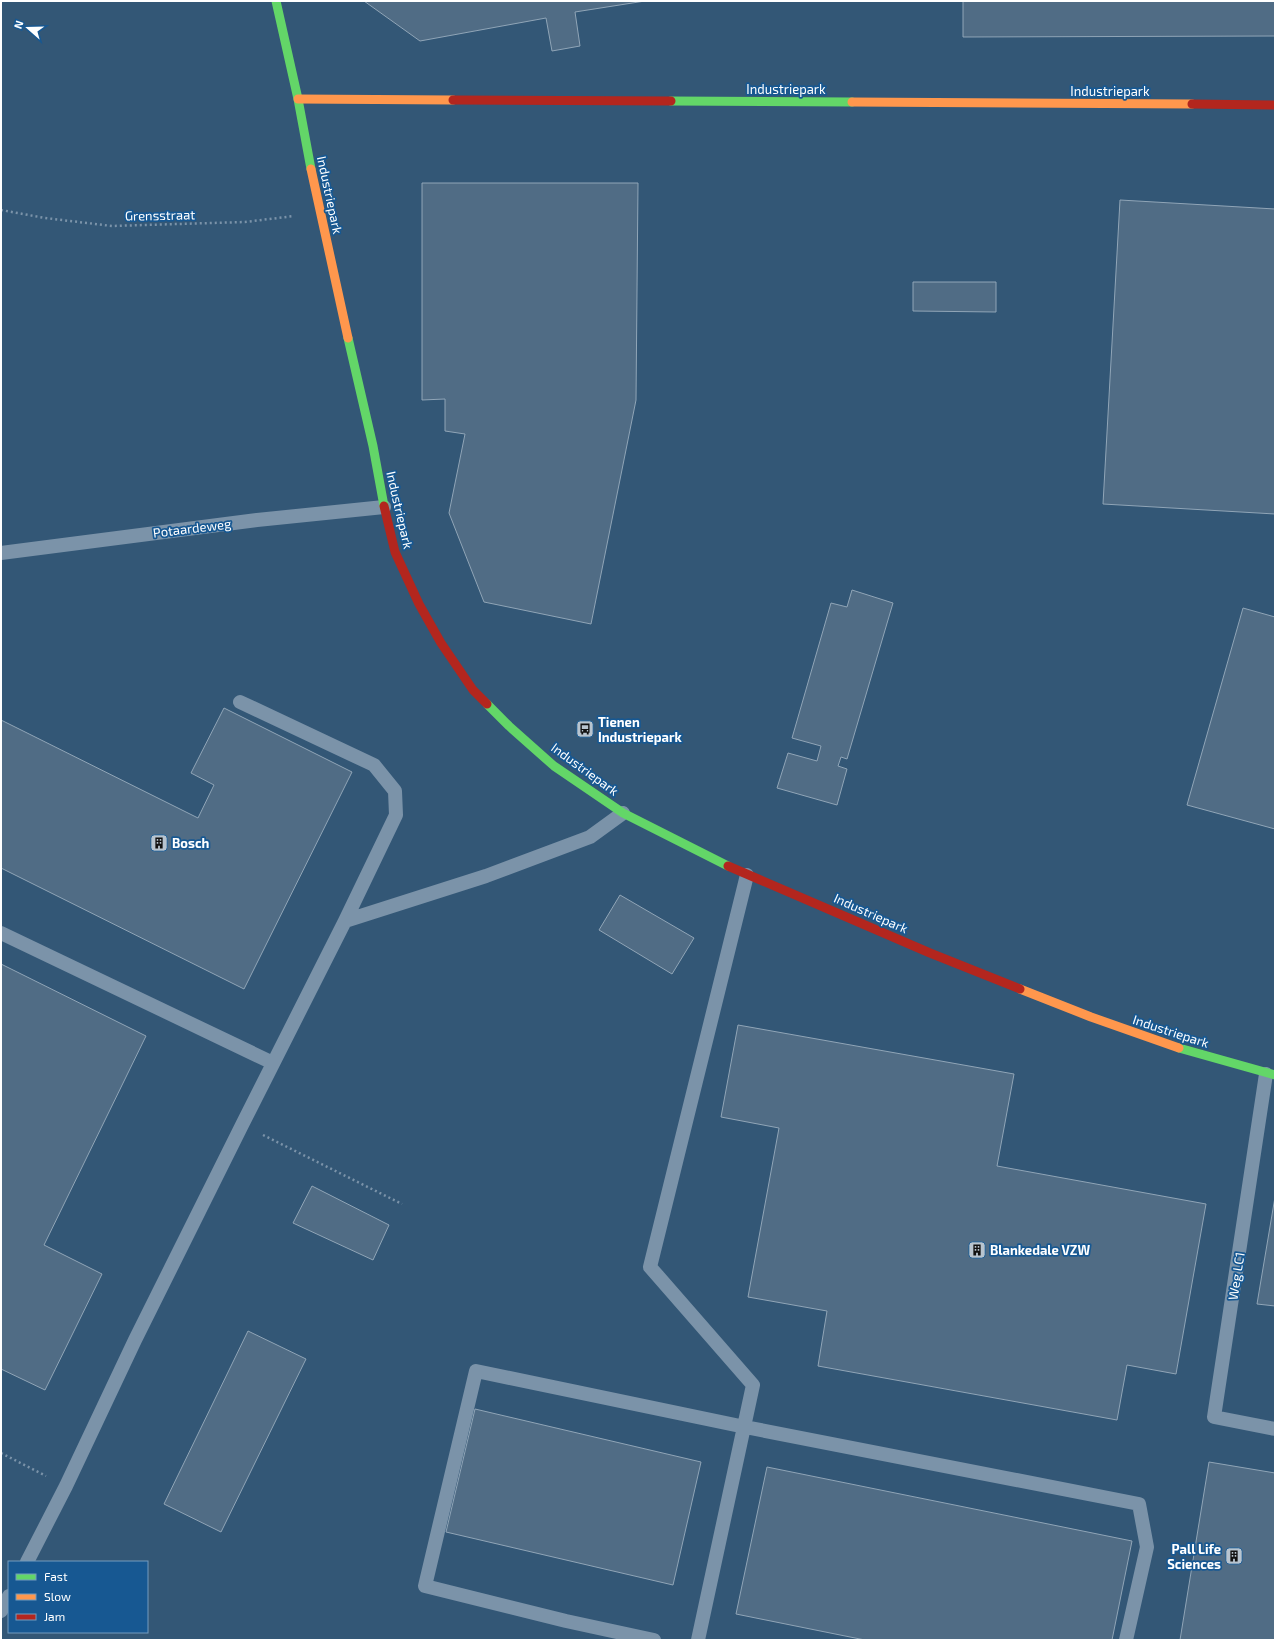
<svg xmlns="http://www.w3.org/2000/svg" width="1276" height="1641" font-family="'Exo 2',sans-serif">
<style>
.building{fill:#506c85;stroke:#90a5b7}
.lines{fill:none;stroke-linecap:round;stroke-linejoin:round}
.path{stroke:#7b93a9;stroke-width:2.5;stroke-dasharray:2 3;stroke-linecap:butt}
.lane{stroke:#7b93a9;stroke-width:14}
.fast{stroke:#63d668;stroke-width:9}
.slow{stroke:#ff974d;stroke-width:9}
.jam{stroke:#b3261e;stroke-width:9}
.labels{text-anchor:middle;stroke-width:3.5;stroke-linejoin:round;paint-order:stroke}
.street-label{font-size:13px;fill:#fff;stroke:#175892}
.poi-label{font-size:13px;font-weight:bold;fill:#fff;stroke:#175892;text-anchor:start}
</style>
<rect width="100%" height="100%" fill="#335776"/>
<path class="building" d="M 364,1 L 645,1 L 575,12 L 580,46 L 552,51 L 546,18 L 420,41 Z
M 963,1 L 1275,1 L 1275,36 L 963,37 Z
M 422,183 L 638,183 L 636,400 L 591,624 L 484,602 L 449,513 L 465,434 L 445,431 L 445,399 L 422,400 Z
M 1120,200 L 1275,209 L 1275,514 L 1103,504 Z
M 913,282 L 996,282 L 996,312 L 913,311 Z
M 852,590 L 893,603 L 847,759 L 841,757 L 838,766 L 847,769 L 837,805 L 777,788 L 788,753 L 817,761 L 821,746 L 792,738 L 831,603 L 847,607 Z
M 1243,608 L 1275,617 L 1275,829 L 1187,805 Z
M 224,708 L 352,772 L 244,989 L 1,868 L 1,720 L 198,818 L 214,785 L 191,773 Z
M 620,895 L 694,938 L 672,974 L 599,930 Z
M 1,964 L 146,1036 L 44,1245 L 102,1274 L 45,1390 L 1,1369 Z
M 738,1025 L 1014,1074 L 997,1166 L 1206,1204 L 1176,1374 L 1127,1365 L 1117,1420 L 818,1366 L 827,1311 L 748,1297 L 779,1128 L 721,1117 Z
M 312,1186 L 389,1225 L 373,1260 L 293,1223 Z
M 1275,1197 L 1275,1306 L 1257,1304 Z
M 248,1331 L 306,1359 L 221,1532 L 164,1504 Z
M 475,1409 L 701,1462 L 673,1585 L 446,1532 Z
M 1209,1462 L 1275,1473 L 1275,1640 L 1180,1640 Z
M 767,1467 L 1132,1541 L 1112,1640 L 865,1640 L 736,1614 Z"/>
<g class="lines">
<path class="path" d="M 1,210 L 45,218 L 112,226 L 245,222 L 294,216
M 263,1135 L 402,1204
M 1,1453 L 46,1476"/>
<path class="lane" d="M 1,553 L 257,520 L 384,507
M 345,921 L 486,876 L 590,837 L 623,813
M 1,933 L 273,1063
M 1266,1074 L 1214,1417 L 1275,1429
M 27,1562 L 66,1486 L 135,1340 L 242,1125 L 345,921 L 396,815 L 395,791 L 374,765 L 240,702
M 1,1611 L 9,1596
M 654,1640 L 566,1621 L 425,1586 L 476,1371 L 745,1427 L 1139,1504 L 1147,1547 L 1126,1640
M 698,1640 L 753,1385 L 650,1267 L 747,875"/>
<path class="fast" d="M 276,1 L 298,99 L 311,169
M 671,101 L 852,102
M 348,338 L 373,446 L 384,506
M 487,704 L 509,726 L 554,766 L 623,813 L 728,866
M 1179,1048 L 1275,1075"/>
<path class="slow" d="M 298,99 L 453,100
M 852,102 L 1192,104
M 311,169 L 348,338
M 1020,989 L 1091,1017 L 1179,1048"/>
<path class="jam" d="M 453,100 L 671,101
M 1192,104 L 1275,105
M 384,506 L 395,552 L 419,604 L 441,643 L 473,690 L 487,704
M 728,866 L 930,953 L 1020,989"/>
</g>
<defs>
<symbol id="bus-square" viewBox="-11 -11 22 22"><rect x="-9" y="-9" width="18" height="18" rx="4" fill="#b8c4cf" stroke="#175892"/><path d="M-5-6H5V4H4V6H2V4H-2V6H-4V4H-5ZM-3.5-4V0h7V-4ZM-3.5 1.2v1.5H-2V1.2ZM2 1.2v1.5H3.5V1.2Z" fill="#111"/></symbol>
<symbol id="building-square" viewBox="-11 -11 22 22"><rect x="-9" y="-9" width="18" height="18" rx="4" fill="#b8c4cf" stroke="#175892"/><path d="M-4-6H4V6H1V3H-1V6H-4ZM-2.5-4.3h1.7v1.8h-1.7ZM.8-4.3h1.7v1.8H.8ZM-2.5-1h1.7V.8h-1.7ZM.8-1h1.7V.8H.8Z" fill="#111"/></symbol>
</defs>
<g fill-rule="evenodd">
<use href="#bus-square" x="575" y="719" width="20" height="20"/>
<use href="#building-square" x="149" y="833" width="20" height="20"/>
<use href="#building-square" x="967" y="1240" width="20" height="20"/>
<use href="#building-square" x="1224" y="1546" width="20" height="20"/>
</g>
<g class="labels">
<g class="street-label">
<text x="786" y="94">Industriepark</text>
<text x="1110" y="96">Industriepark</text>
<text transform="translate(330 195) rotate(78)" y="5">Industriepark</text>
<text transform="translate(160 215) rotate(-1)" y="5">Grensstraat</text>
<text transform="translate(400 510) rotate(77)" y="5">Industriepark</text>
<text transform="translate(192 528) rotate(-7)" y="5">Potaardeweg</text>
<text transform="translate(585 769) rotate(36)" y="5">Industriepark</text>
<text transform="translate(871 913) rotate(24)" y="5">Industriepark</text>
<text transform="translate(1171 1031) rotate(18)" y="5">Industriepark</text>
<text transform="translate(1236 1276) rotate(-81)" y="5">Weg LC1</text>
</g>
<g class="poi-label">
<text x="598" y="727">Tienen<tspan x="598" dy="15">Industriepark</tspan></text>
<text x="172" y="848">Bosch</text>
<text x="990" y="1255">Blankedale VZW</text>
<text x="1221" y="1554" text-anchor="end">Pall Life<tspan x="1221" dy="15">Sciences</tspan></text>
</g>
</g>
<rect width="1276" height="1641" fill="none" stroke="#ffffff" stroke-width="4"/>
<rect x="8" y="1561" width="140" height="72" fill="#175892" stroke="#749bbe"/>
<rect x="16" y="1574" width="20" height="6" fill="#63d668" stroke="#749bbe"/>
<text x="44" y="1581" font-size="12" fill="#ffffff">Fast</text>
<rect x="16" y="1594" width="20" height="6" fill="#ff974d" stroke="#749bbe"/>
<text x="44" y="1601" font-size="12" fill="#ffffff">Slow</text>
<rect x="16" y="1614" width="20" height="6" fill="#b3261e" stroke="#749bbe"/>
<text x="44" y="1621" font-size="12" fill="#ffffff">Jam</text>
<g transform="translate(28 28) rotate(290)" stroke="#175892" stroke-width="3" paint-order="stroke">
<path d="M0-3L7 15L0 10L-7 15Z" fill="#ffffff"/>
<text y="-6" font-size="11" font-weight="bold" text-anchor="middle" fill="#ffffff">N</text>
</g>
</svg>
